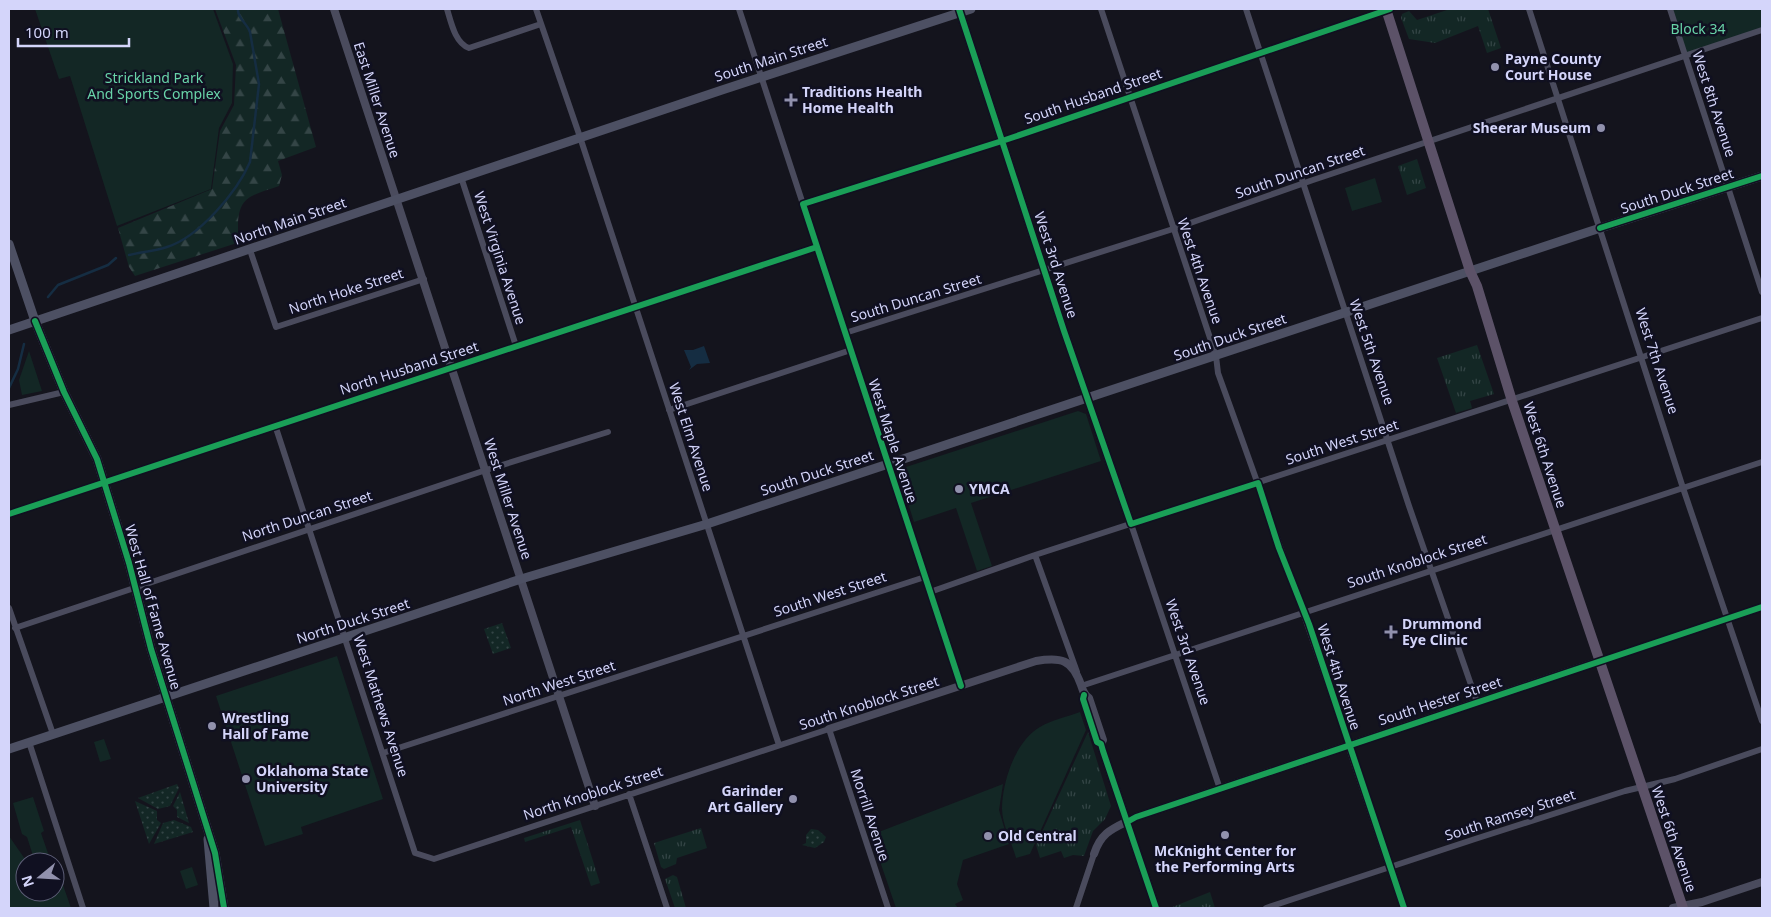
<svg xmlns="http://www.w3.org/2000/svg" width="1771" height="917" font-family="'Noto Sans',sans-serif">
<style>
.grass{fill:url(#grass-tufts)}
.forest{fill:url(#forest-firs)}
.park{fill:#132725}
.garden{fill:url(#garden-dots)}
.water{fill:#152d42}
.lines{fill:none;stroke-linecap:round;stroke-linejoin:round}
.stream{stroke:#152d42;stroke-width:2.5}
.minor{stroke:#4a4b5d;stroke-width:6}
.tertiary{stroke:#4a4b5d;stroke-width:8}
.secondary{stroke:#4d5063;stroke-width:9}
.trunk{stroke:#5c5268;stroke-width:10}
.cycleway-casing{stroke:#101021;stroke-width:9}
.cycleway{stroke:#1a9f57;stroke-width:6}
.poi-dot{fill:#9191ad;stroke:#101021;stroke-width:2}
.labels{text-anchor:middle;stroke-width:5;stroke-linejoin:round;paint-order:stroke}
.park-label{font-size:14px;fill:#68d3a8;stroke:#101021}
.street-label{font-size:14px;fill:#d4d5fa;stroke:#101021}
.poi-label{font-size:14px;font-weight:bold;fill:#d4d5fa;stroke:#101021;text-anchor:start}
</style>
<defs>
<pattern id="grass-tufts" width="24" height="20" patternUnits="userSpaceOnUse" patternTransform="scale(1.25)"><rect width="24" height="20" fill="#132725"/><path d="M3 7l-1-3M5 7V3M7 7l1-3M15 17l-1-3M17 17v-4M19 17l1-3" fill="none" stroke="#344546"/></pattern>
<pattern id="forest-firs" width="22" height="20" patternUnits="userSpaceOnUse" patternTransform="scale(1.25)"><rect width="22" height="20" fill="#132725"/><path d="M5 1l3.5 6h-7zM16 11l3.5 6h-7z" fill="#344546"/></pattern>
<pattern id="garden-dots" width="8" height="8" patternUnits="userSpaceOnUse" patternTransform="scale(1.25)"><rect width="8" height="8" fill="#132725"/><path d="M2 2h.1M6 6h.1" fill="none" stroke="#344546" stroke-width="1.8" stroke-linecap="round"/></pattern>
</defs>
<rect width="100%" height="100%" fill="#14141d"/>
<path class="grass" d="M 1450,9 L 1488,9 L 1501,48 L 1487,53 L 1478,26 L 1435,43 L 1409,39 L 1401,18 L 1402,14 L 1409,11 L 1417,20 Z
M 1417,159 L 1426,188 L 1407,195 L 1398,166 Z
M 1477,345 L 1494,394 L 1470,401 L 1472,408 L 1456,413 L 1437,358 Z
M 1088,732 L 1111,806 L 1105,819 L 1093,831 L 1084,856 L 1073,855 L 1064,858 L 1061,851 L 1040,858 L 1036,845 Z
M 580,820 L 600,883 L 591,886 L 571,827 L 525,842 L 524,838 Z
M 701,828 L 707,848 L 677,858 L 676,864 L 664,869 L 661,867 L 654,843 Z
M 673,875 L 677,877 L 686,908 L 675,908 L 665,879 Z
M 1210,892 L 1215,908 L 1170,908 Z"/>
<path class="forest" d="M 215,9 L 278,9 L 316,147 L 278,161 L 282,175 L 279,186 C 254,195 238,195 238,226 C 238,232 238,236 240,242 L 135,276 L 129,267 L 118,228 L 212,189 L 220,131 L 234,105 L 236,65 Z"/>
<path class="park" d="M 35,9 L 213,9 L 233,64 L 232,103 L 219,128 L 211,189 L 117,226 L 70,76 L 59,79 Z
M 1670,9 L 1762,9 L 1762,29 L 1685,54 Z
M 1375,178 L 1382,202 L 1352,211 L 1345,188 Z
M 29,351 L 42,391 L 22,395 L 19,380 Z
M 1078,411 L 1086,414 L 1101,461 L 971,503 L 992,566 L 977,571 L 956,508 L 914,522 L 899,475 L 906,467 Z
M 337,656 L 383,799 L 301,827 L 303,834 L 265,846 L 216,696 Z
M 1080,712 L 1086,730 L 1030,854 L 1016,858 C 1012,843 1002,824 1002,809 C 1002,783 1015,741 1040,727 C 1051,720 1067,717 1080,712 Z
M 104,739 L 111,759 L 100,762 L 94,742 Z
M 1003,784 L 999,810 L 1009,844 L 963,860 L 957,884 L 963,900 L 955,904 L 958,908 L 896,908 L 871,835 Z
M 33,797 L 44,831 L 41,833 L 50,859 L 35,862 L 27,837 L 22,834 L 13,803 Z
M 9,836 L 27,862 L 25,862 L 25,892 L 55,892 L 55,862 L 71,908 L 9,908 Z
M 192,867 L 198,885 L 186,889 L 180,871 Z"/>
<path class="garden" d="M 502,623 L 511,648 L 493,654 L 484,629 Z
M 177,784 L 179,788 L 170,806 L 158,809 L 138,798 Z
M 180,792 L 189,823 L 177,817 L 177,810 L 173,806 Z
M 135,801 L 157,811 L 157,820 L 161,823 L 149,844 Z
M 174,820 L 191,827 L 193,832 L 154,844 L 163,823 Z
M 811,829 L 818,830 L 826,837 L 824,842 L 815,848 L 802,845 L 806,843 L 806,835 Z"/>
<path class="water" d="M 704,346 L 710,363 L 697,364 L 689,370 L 691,367 L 684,350 L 693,350 Z"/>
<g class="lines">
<path class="stream" d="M 129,255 C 141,252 155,251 167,247 C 199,237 237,192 250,162 L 259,84 L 250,32 C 247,23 237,18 238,9
M 48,297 L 58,285 L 108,265 L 116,258
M 9,388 L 18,369 L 24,344"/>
<path class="minor" d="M 447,9 C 451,22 455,43 469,48 L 541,24
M 536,9 L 580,137 L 779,745
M 739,9 L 961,686
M 1101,9 L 1216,356 L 1218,373 C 1263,497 1306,620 1349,745
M 1246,9 L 1409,506 L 1477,702
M 1529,9 L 1683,488 L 1762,721
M 1670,9 L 1762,292
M 461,177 L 516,346
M 803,204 L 1002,141 L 1388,9
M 250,250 L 276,327 L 424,279
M 845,333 L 1173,229 L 1313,180 L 1762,30
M 9,405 L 64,392
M 669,410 L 851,350
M 275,425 L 415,853 L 434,859 L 829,729 L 888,908
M 9,514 L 817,247
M 1131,524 L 1220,789
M 1035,555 L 1077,672
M 930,592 L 1035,555 L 1762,318
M 9,608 L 53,734
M 15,628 L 486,470 L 608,432
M 1600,661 L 1762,607
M 1081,686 L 1762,462
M 29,742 L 83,908
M 383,753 L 925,577
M 629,794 L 667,908
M 1076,908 L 1094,854
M 1266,908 L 1475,839 L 1625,791 L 1675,779 L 1762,749"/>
<path class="tertiary" d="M 334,9 L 595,806
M 959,9 L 1064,331 L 1131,524
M 1084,695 L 1083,699 L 1097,742 L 1101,744 L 1103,751 L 1156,908
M 829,729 L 1036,661 C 1061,657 1072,659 1081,685 C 1083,691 1084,695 1089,698 L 1103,740 L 1101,744
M 1349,745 L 1404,908
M 1094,854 C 1102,830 1115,828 1136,817 L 1600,661
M 1673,908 L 1702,902 L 1762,882"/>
<path class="secondary" d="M 9,244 L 35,321 L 64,392 L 97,459 L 129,563 L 151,649 L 215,853 L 224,908
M 9,330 L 722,90 L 971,9
M 9,749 L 521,579 L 707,524 L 1588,232 L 1762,176
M 208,839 L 214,908"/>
<path class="trunk" d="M 1386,9 L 1470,271 L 1477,286 L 1512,401 L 1683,908"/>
<defs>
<path id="cycleway" d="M 959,9 L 1064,331 L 1131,524 L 1258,483 L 1279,548 L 1309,624 L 1404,908
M 1600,228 L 1762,176
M 35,321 L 64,392 L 97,459 L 129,563 L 151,649 L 215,853 L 224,908
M 9,514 L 817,247
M 961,686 L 803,204 L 1002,141 L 1390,9
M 1084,695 L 1083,699 L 1097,742 L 1101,744 L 1103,751 L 1156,908
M 1127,822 L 1136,817 L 1762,607"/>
</defs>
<use href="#cycleway" class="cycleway-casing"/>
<use href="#cycleway" class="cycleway"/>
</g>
<g class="poi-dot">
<circle cx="1495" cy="67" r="5"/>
<path d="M788.5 92.5h5v5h5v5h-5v5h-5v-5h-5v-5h5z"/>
<circle cx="1601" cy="128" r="5"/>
<circle cx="959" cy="489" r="5"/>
<path d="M1388.5 624.5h5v5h5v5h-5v5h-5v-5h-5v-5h5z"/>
<circle cx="212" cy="726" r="5"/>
<circle cx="246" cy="779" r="5"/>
<circle cx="793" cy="799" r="5"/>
<circle cx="1225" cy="835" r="5"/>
<circle cx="988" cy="836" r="5"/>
</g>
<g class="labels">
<g class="park-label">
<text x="1698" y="34">Block 34</text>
<text x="154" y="83">Strickland Park<tspan x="154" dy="16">And Sports Complex</tspan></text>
</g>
<g class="street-label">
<text transform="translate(771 59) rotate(-18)" y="5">South Main Street</text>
<text transform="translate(1093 96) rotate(-19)" y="5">South Husband Street</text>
<text transform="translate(377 100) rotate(72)" y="5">East Miller Avenue</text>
<text transform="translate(1714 104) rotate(72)" y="5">West 8th Avenue</text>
<text transform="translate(1300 172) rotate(-19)" y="5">South Duncan Street</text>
<text transform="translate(1677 191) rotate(-18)" y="5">South Duck Street</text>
<text transform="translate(290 221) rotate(-19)" y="5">North Main Street</text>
<text transform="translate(500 258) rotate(72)" y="5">West Virginia Avenue</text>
<text transform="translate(1056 265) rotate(72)" y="5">West 3rd Avenue</text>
<text transform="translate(1200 271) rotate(71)" y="5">West 4th Avenue</text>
<text transform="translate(346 291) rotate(-18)" y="5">North Hoke Street</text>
<text transform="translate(916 298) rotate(-17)" y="5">South Duncan Street</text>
<text transform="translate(1230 337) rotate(-19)" y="5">South Duck Street</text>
<text transform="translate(1372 352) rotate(71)" y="5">West 5th Avenue</text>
<text transform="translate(1657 361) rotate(72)" y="5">West 7th Avenue</text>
<text transform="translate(409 368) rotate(-18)" y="5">North Husband Street</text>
<text transform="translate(691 437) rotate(72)" y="5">West Elm Avenue</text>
<text transform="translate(893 441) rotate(72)" y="5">West Maple Avenue</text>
<text transform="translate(1342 442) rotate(-18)" y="5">South West Street</text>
<text transform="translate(1545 455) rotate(72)" y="5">West 6th Avenue</text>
<text transform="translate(817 473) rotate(-18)" y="5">South Duck Street</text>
<text transform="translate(508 499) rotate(72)" y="5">West Miller Avenue</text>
<text transform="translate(307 516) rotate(-18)" y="5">North Duncan Street</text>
<text transform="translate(1417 561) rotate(-18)" y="5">South Knoblock Street</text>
<text transform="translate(830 594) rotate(-18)" y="5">South West Street</text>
<text transform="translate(153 607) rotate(74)" y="5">West Hall of Fame Avenue</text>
<text transform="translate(353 621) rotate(-18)" y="5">North Duck Street</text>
<text transform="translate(1188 652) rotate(71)" y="5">West 3rd Avenue</text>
<text transform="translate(1339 677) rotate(72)" y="5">West 4th Avenue</text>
<text transform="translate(559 683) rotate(-18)" y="5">North West Street</text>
<text transform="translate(1440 701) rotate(-18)" y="5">South Hester Street</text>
<text transform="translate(869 703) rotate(-18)" y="5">South Knoblock Street</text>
<text transform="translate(381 706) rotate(72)" y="5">West Mathews Avenue</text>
<text transform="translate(593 793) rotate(-18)" y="5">North Knoblock Street</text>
<text transform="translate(870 815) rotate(72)" y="5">Morrill Avenue</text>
<text transform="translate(1510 815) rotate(-18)" y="5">South Ramsey Street</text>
<text transform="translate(1674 839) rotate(71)" y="5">West 6th Avenue</text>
</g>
<g class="poi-label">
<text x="1505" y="64">Payne County<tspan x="1505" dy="16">Court House</tspan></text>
<text x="802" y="97">Traditions Health<tspan x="802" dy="16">Home Health</tspan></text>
<text x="1591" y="133" text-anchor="end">Sheerar Museum</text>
<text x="969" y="494">YMCA</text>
<text x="1402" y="629">Drummond<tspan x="1402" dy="16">Eye Clinic</tspan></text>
<text x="222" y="723">Wrestling<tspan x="222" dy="16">Hall of Fame</tspan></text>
<text x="256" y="776">Oklahoma State<tspan x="256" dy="16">University</tspan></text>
<text x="783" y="796" text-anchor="end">Garinder<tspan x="783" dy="16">Art Gallery</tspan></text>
<text x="998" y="841">Old Central</text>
<text x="1225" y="856" text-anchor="middle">McKnight Center for<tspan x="1225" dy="16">the Performing Arts</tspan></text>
</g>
</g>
<rect width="1771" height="917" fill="none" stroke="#d4d5fa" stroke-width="20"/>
<g transform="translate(40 877) rotate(252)"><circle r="24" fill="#101021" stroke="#5e5f78"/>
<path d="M0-4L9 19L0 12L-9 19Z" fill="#9191ad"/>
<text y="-8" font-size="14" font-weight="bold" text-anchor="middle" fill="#d4d5fa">N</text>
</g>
<path d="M18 38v8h111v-8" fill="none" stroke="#d4d5fa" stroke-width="2.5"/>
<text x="25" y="38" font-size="15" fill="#d4d5fa" stroke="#101021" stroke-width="4" paint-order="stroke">100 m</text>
</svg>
